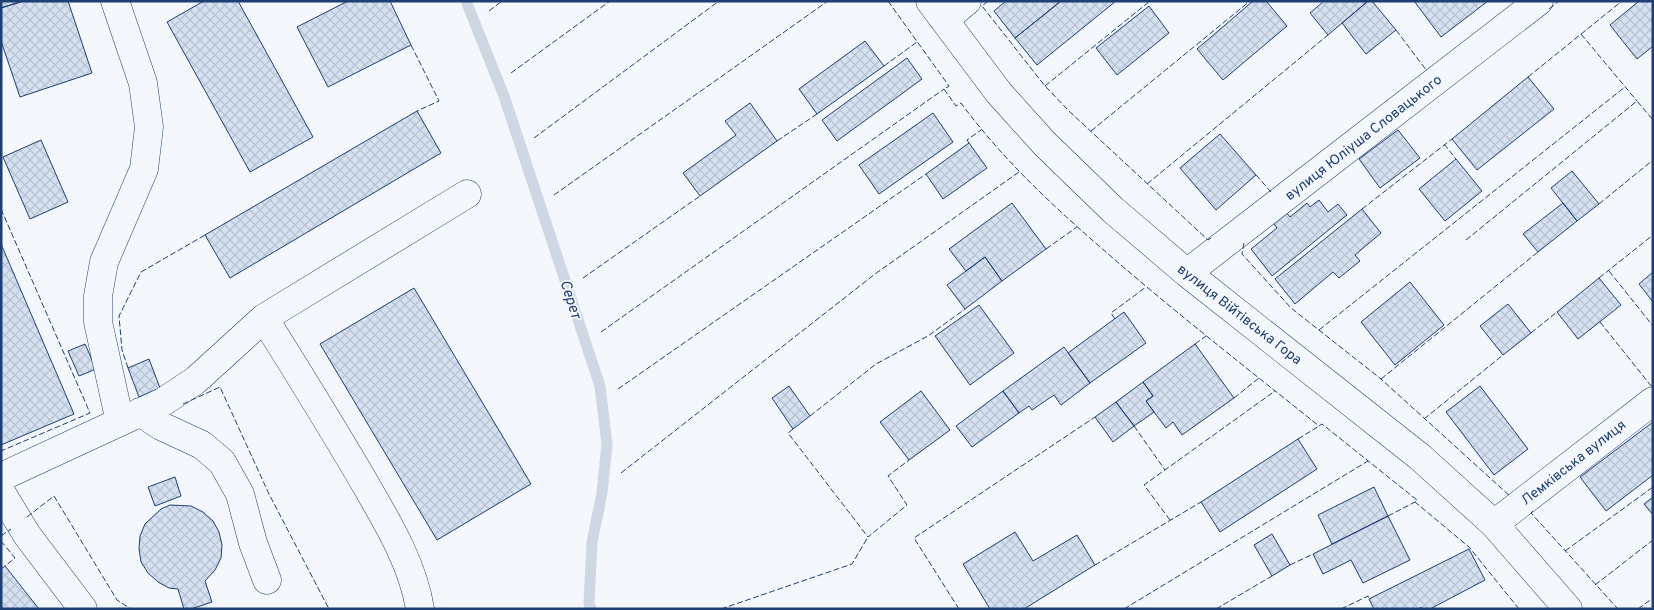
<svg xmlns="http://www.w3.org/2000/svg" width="1654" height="610" font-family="Overpass,sans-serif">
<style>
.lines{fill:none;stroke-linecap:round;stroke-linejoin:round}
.stream{stroke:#cfd7e4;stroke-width:11}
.building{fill:url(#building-cross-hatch);stroke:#1d3f73}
.minor-casing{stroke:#1d3f73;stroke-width:29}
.minor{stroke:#f4f7fb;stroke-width:28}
.fence{stroke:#1d3f73;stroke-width:1;stroke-dasharray:6 2.5;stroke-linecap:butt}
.labels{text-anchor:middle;stroke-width:4;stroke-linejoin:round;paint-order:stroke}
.street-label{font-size:14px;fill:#1d3f73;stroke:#f4f7fb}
.water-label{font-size:15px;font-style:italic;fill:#1d3f73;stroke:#f4f7fb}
</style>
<defs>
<pattern id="building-cross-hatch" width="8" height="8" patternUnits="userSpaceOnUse" patternTransform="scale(1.25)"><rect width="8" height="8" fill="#d5e0f0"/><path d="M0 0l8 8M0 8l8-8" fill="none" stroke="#b6c1d1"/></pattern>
</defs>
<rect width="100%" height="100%" fill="#f4f7fb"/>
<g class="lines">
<path class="stream" d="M 466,1 L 504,96 L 600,386 L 607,444 L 602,493 L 592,542 L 589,603 L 591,609"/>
</g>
<path class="building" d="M 1,1 L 21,1 L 21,2 L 1,8 Z
M 68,1 L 92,73 L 20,97 L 1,41 L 1,8 L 22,1 Z
M 204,1 L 238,1 L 313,137 L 250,172 L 167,22 Z
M 348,1 L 390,1 L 411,45 L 328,87 L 297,27 Z
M 1006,1 L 1061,1 L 1015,38 L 994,11 Z
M 1061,1 L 1116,1 L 1037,65 L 1015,38 Z
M 1253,1 L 1266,1 L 1287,26 L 1223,80 L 1197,49 Z
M 1324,1 L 1368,1 L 1328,35 L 1310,13 Z
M 1368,1 L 1372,1 L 1396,30 L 1366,54 L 1342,23 Z
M 1414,1 L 1488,1 L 1441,37 Z
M 1639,1 L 1653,1 L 1653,46 L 1637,59 L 1610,25 Z
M 1149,6 L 1169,33 L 1117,75 L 1096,48 Z
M 865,41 L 884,66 L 817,114 L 799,89 Z
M 907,58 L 922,79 L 837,141 L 822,120 Z
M 1528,77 L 1554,109 L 1477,170 L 1452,139 Z
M 750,103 L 777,141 L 700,196 L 683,173 L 736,135 L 725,121 Z
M 417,111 L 441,153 L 230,278 L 205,235 Z
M 933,113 L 953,142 L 879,194 L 859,165 Z
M 1398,130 L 1420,158 L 1380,188 L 1359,159 Z
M 1220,134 L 1256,175 L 1216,210 L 1180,168 Z
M 41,140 L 68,202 L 30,219 L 3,157 Z
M 969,143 L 987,168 L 943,199 L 926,174 Z
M 1456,159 L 1482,191 L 1445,221 L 1419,189 Z
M 1572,171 L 1599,204 L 1577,221 L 1551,188 Z
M 1319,200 L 1328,212 L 1338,204 L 1347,215 L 1272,276 L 1251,249 L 1277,228 L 1273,223 L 1286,212 L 1290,217 L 1307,203 L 1310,207 Z
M 1012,203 L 1046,249 L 1002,281 L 985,257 L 966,271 L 949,249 Z
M 1563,203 L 1577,221 L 1538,252 L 1523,234 Z
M 1362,209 L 1381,233 L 1355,255 L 1360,261 L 1339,278 L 1333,272 L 1295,304 L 1275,279 Z
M 1,244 L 74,414 L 1,445 Z
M 985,257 L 1002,281 L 965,309 L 947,285 Z
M 1653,272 L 1653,302 L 1639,284 Z
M 1599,278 L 1621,305 L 1578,339 L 1557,312 Z
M 1410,282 L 1444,325 L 1395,365 L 1361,322 Z
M 414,288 L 531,484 L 437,540 L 320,344 Z
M 1508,304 L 1531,333 L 1503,355 L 1480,326 Z
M 979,305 L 1014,353 L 970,385 L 935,336 Z
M 1124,312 L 1146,343 L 1090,383 L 1068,353 Z
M 85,344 L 96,369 L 79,376 L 68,351 Z
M 1195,344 L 1234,398 L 1182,435 L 1173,422 L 1166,428 L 1146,401 L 1153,396 L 1143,382 Z
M 1064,347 L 1090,383 L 1061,405 L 1054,395 L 1032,410 L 1029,406 L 1019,413 L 1003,391 Z
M 149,359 L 160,388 L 139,397 L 128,368 Z
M 1143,382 L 1153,396 L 1146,401 L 1154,412 L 1134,426 L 1116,402 Z
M 789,386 L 810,416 L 793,429 L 772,398 Z
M 1480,386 L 1528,449 L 1494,475 L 1446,412 Z
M 921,391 L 950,430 L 909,460 L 880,422 Z
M 1003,391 L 1019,413 L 972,447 L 956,426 Z
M 1116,402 L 1134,426 L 1113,442 L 1095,417 Z
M 1653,422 L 1653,475 L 1606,511 L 1580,477 Z
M 1298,439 L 1317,469 L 1220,532 L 1201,502 Z
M 175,477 L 181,496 L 155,506 L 148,487 Z
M 1374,487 L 1388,516 L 1332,544 L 1318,515 Z
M 1653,497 L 1653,515 L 1644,504 Z
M 170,505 L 191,506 L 203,512 L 213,521 L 219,532 L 222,545 L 221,558 L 215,570 L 205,581 L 212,602 L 191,609 L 184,609 L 178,589 L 169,588 L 158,582 L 148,573 L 141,562 L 139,549 L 140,536 L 145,524 L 161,509 Z
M 1388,516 L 1410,560 L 1363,583 L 1351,560 L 1323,574 L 1313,554 Z
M 1015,532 L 1033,561 L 1077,535 L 1095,565 L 1024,609 L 990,609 L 963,564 Z
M 1272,534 L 1290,565 L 1272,576 L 1254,545 Z
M 1469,549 L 1485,580 L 1430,609 L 1422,609 L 1421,607 L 1419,609 L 1374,609 L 1369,599 Z
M 5,566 L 39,609 L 1,609 L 1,569 Z"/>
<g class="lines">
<defs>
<path id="minor" d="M 115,1 L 143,83 L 149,127 L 144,169 L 104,262 L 98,296 L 98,322 L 120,422
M 930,1 L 999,93 L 1044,143 L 1113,210 L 1187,273 L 1420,457 L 1494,524 L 1568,609
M 944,20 L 967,1
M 1187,273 L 1539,1
M 264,318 C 299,374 334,430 367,487 C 389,525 413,565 420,609
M 140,412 L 161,426 L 202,445 L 222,462 L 240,494 L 253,543 L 267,580
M 1,477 L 163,402 L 196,380 L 264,318 L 467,194
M 1,492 L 27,535 L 83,609
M 1494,524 L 1653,401"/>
</defs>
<use href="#minor" class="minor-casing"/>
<use href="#minor" class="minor"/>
<path class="fence" d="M 888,1 L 949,86 L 944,89 L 956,106 L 961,103 C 1003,160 1054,207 1107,253 C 1176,313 1248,369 1319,426 L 1322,424 L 1417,500 L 1415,502 L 1469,547 L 1519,609
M 988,1 L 982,6 L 1045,86 L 1070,112 L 1208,240 L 1211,238
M 1549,9 L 1559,1
M 489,11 L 502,1
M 1396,30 L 1427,71
M 1581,34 L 1637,101
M 411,45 L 439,101 L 417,111
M 884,66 L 917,42
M 511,73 L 610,1
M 1528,77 L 1622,1
M 1045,86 L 1150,1
M 1091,131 L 1250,1
M 534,138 L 719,1
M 777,141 L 817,114
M 969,143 L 967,140 L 981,130
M 1444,144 L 1456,159
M 1256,175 L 1271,192
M 1147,184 L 1328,35
M 554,195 L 828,1
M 1599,204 L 1653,160
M 1,209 L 90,413 L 1,451
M 1362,209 L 1452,139
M 1466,240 L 1637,101 L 1653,120
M 1244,243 L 1242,254 L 1291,308 L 1381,379 L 1511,497
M 1046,249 L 1077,227
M 1609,271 L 1653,326
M 583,278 L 700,196
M 1599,278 L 1653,235
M 1115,319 L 1111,313 L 1146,287
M 1600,322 L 1652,387
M 1319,330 L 1625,87
M 601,332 L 944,89
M 1531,333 L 1557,312
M 1195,344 L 1206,336
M 128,368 L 122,350 L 119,316 L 141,272 L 205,235
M 1381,379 L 1538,252
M 618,389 L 926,174
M 1234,398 L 1259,378
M 183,404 L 220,387 L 269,494 L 329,609
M 810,416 L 876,364 L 928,336 L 965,309
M 1424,419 L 1503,355
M 1134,426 L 1165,470
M 793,429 L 788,433 L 868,537 L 907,505 L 888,476 L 909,460
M 1298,439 L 1319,426
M 621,473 L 875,274 L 1019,172
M 1533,511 L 1531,513 L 1618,609
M 1388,516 L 1415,502
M 27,517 L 54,496 L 117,600 L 131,609
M 1170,520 L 1144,485 L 1275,391
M 1,536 L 11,529
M 1,541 L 15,558 L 5,566
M 1565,551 L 1653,487
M 1095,565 L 1201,502
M 1290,565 L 1313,554
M 1595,585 L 1653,540
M 721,609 L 852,564 L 868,537
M 959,609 L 914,538 L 1095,417
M 1124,609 L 1368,461
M 1216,609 L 1272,576
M 1341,609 L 1368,596 L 1369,599
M 1638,609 L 1653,598"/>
</g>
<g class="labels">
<g class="street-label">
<text transform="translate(1363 137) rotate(-38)" y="5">вулиця Юліуша Словацького</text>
<text transform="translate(1240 314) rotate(38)" y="5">вулиця Війтівська Гора</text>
<text transform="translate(1573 462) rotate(-38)" y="5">Лемківська вулиця</text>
</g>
<g class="water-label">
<text transform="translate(571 299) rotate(72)" y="5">Серет</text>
</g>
</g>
<rect width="1654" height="610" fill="none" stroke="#1d3f73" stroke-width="5"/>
</svg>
